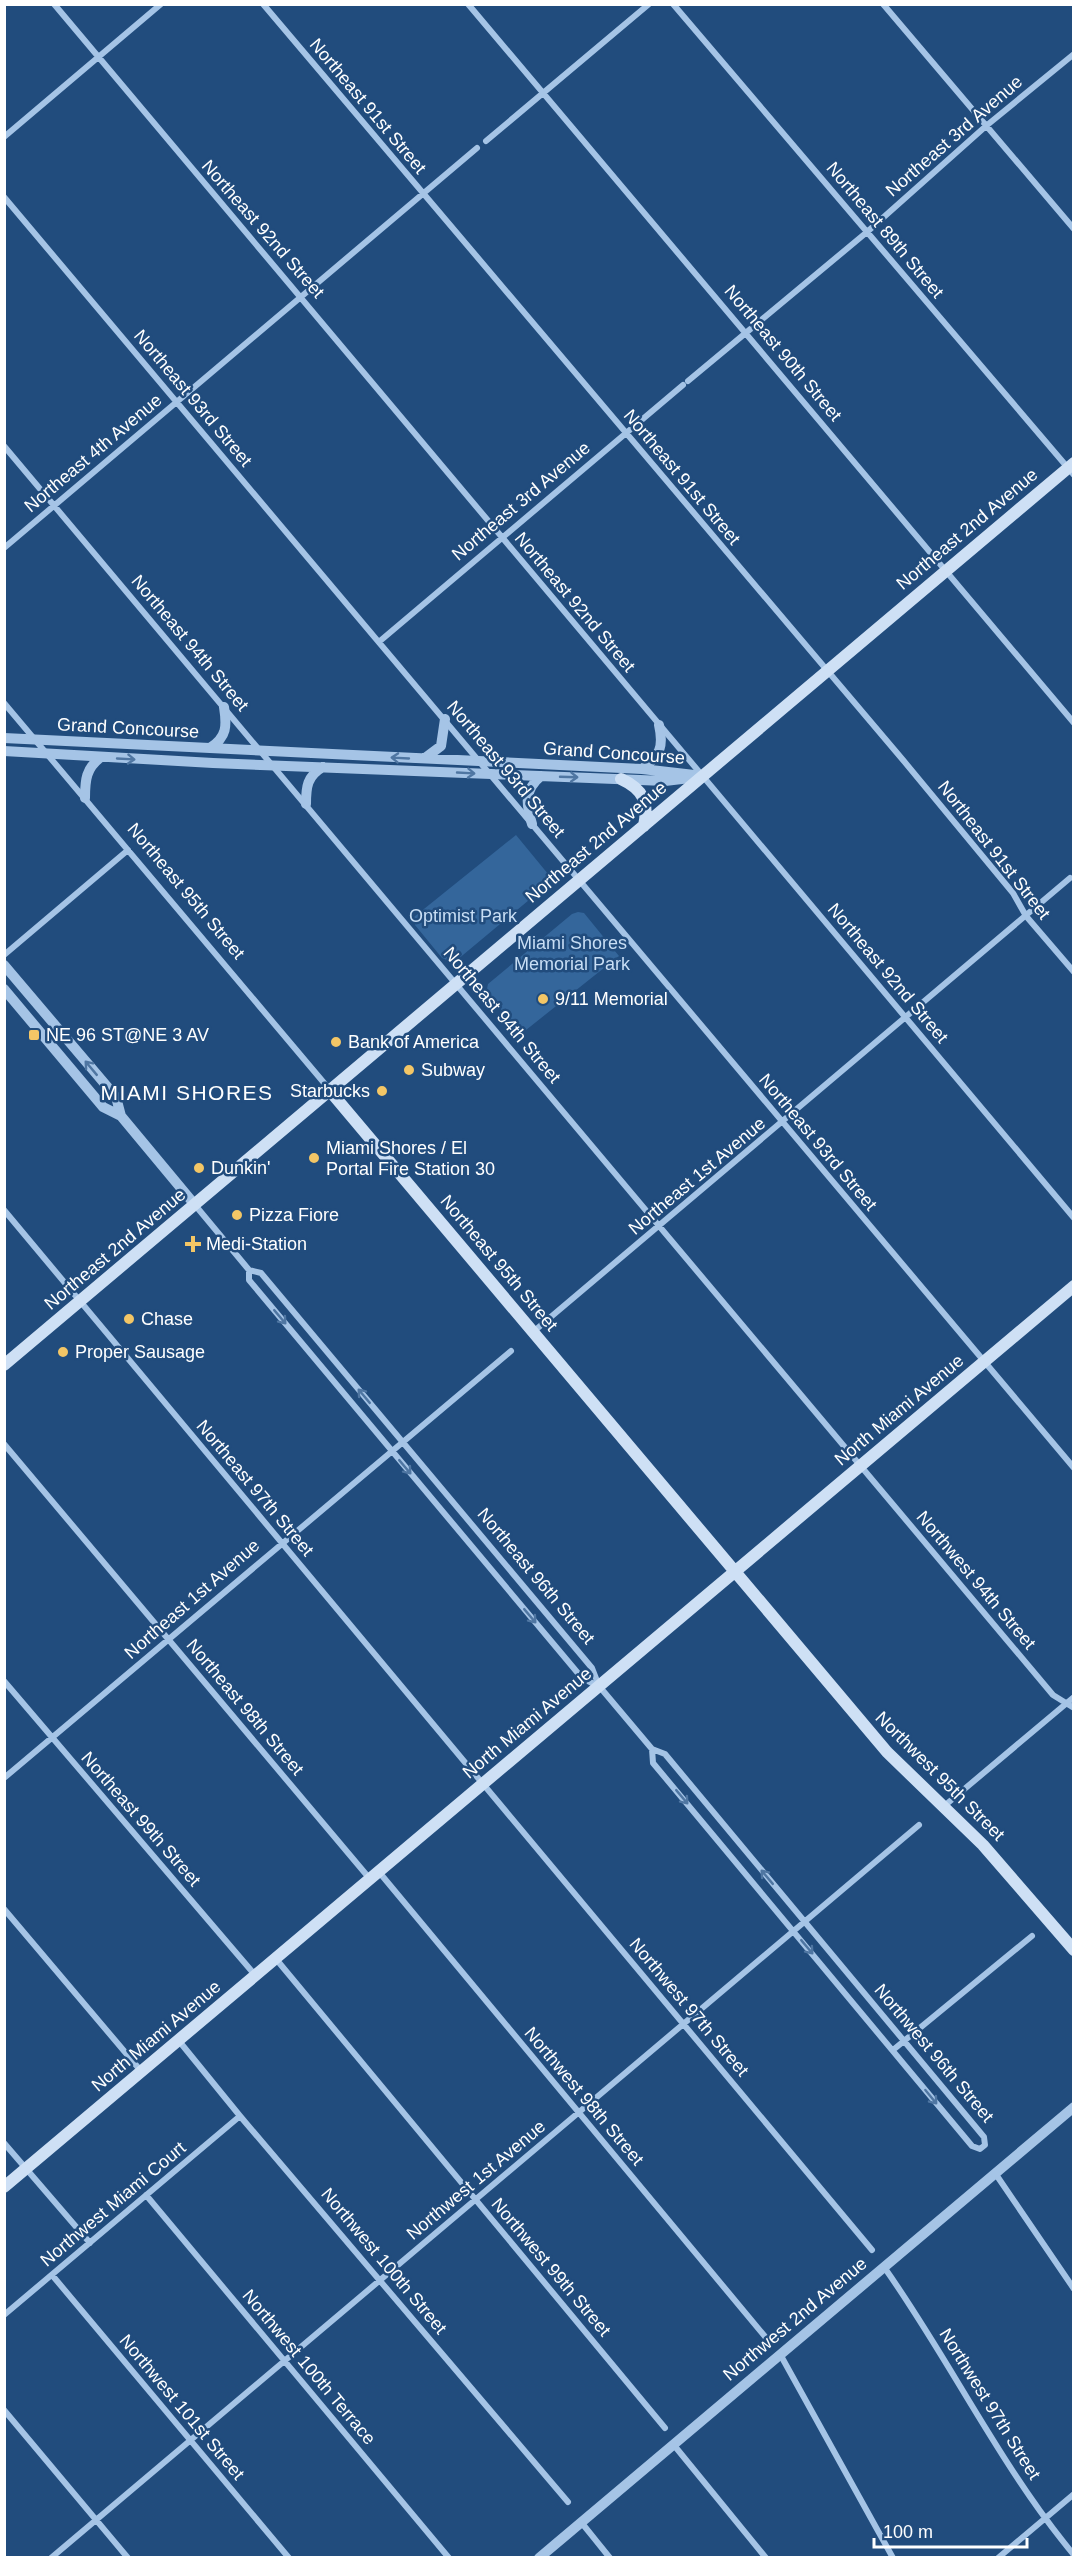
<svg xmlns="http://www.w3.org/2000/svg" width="1078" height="2562" font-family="Arial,sans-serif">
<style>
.green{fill:#34669b}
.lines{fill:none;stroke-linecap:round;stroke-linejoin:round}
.minor{stroke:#a5c4e6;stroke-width:6}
.tertiary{stroke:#a5c4e6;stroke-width:10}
.secondary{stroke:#cee0f5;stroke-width:12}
.oneway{stroke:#4f76a2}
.poi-dot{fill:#f3c666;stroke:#214c7d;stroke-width:2}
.labels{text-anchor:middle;stroke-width:5;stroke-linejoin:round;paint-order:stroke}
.street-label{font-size:18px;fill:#fff;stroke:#214c7d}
.park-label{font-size:18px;fill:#c8def5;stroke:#214c7d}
.poi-label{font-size:18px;fill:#fff;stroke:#214c7d;text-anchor:start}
.quarter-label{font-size:21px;letter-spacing:1.5px;fill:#fff;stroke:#214c7d}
</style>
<rect width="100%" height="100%" fill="#214c7d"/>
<path class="green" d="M 516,835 L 553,880 L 457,960 L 449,961 L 442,958 L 415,925 L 414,917 Z
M 578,912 L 584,913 L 619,956 L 521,1034 L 490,996 L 487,989 L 488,984 L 572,914 Z"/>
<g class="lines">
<path class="minor" d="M 54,4 L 1074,1218
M 263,4 L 903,760 L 1013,893 L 1026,916 L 1074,972
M 468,4 L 1074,723
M 673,4 L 1074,475
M 883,4 L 1074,229
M 4,137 L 161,4
M 486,141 L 649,4
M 4,197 L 1074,1468
M 688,381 L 867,232 L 986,126 L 1074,54
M 4,446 L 1053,1695 L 1074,1708
M 4,548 L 477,148
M 380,641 L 683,385
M 4,703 L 330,1090
M 4,955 L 128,850
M 195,1205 L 249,1270 L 261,1273 L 592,1668 L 599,1686 L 652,1749 L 665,1754 L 984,2137 L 985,2145 L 980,2149 L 972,2146 L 653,1763 L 652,1749
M 4,1210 L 872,2250
M 249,1270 L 249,1280 L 582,1678 L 598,1686
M 533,1332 L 1070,878
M 4,1444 L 370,1879
M 4,1681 L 255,1975
M 4,1778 L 511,1351
M 943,1807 L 1074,1697
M 379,1872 L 767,2339
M 4,1909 L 141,2071
M 276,1959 L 665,2428
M 179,2041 L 240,2116 L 568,2502
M 893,2050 L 1032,1936
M 4,2143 L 90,2243
M 995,2173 L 1074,2289
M 146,2195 L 449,2558
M 884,2267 C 950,2360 1000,2466 1074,2555
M 52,2275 L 289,2558
M 4,2315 L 240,2116
M 780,2354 L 893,2558
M 4,2410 L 128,2558
M 673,2444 L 766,2558
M 581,2522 L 610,2558
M 51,2558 L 919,1825
M 998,2558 L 1074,2494"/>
<path class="tertiary" d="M 4,738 L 642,769 L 703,776
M 210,748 C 227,737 227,726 224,707
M 4,751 L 213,763 L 665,781 L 690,778
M 425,758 L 441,746 L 445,719
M 642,769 C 660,756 664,747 659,725
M 85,798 C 85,780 86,768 101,757
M 306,804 C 306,787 307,776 323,767
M 532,824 C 526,804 524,790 541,776
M 4,965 L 116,1097 L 121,1116
M 4,989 L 103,1107 L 121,1116 L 195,1205
M 539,2558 L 1074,2107"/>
<path class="secondary" d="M 621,779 C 643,789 649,802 644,826
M 330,1091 L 887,1752 L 983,1845 L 1074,1950
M 4,1365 L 1074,463
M 4,2187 L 1074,1286"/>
</g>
<defs><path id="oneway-shaft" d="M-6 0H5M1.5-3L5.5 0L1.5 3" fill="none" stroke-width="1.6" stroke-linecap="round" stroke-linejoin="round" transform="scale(1.5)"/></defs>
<g class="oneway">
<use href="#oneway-shaft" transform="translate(400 758) rotate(-177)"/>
<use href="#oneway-shaft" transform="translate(126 759) rotate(3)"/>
<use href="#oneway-shaft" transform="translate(466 773) rotate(3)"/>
<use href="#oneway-shaft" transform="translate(569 777) rotate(2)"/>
<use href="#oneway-shaft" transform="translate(91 1068) rotate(-130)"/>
<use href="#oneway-shaft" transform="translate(280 1317) rotate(50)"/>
<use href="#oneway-shaft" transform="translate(364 1396) rotate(-130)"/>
<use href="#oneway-shaft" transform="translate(405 1467) rotate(50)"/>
<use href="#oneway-shaft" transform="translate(530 1616) rotate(50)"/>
<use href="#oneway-shaft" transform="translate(682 1797) rotate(50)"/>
<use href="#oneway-shaft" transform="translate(767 1877) rotate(-130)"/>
<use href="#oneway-shaft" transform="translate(807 1947) rotate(50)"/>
<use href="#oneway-shaft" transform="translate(931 2097) rotate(51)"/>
</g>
<g class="poi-dot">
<circle cx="543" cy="999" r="6"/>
<rect x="28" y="1029" width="12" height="12" rx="3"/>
<circle cx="336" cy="1042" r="6"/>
<circle cx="409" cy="1070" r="6"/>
<circle cx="382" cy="1091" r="6"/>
<circle cx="314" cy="1158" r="6"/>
<circle cx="199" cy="1168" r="6"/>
<circle cx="237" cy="1215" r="6"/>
<path d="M190 1235h6v6h6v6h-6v6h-6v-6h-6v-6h6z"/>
<circle cx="129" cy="1319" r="6"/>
<circle cx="63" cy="1352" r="6"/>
</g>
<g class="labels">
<g class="street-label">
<text transform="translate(368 106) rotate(50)" y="6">Northeast 91st Street</text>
<text transform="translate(954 136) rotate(-41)" y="6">Northeast 3rd Avenue</text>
<text transform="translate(263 229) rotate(49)" y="6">Northeast 92nd Street</text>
<text transform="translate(885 230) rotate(50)" y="6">Northeast 89th Street</text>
<text transform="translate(783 353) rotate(50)" y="6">Northeast 90th Street</text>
<text transform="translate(193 398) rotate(50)" y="6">Northeast 93rd Street</text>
<text transform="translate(93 453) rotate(-40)" y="6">Northeast 4th Avenue</text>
<text transform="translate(682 477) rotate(50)" y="6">Northeast 91st Street</text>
<text transform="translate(521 501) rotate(-40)" y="6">Northeast 3rd Avenue</text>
<text transform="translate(967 529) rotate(-40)" y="6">Northeast 2nd Avenue</text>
<text transform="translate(575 602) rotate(50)" y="6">Northeast 92nd Street</text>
<text transform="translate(190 643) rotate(50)" y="6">Northeast 94th Street</text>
<text transform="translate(128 728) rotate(3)" y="6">Grand Concourse</text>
<text transform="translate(614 753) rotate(4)" y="6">Grand Concourse</text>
<text transform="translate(506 769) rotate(50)" y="6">Northeast 93rd Street</text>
<text transform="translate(596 842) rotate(-40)" y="6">Northeast 2nd Avenue</text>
<text transform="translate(994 850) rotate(52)" y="6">Northeast 91st Street</text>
<text transform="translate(186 891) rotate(50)" y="6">Northeast 95th Street</text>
<text transform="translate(888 973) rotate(50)" y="6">Northeast 92nd Street</text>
<text transform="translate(502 1015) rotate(50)" y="6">Northeast 94th Street</text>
<text transform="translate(818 1142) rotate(50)" y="6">Northeast 93rd Street</text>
<text transform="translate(697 1176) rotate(-40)" y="6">Northeast 1st Avenue</text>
<text transform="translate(115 1249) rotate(-40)" y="6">Northeast 2nd Avenue</text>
<text transform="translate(499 1263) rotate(50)" y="6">Northeast 95th Street</text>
<text transform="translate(899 1410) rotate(-40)" y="6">North Miami Avenue</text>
<text transform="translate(255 1488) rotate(50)" y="6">Northeast 97th Street</text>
<text transform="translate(536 1576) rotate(50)" y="6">Northeast 96th Street</text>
<text transform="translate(976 1580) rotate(50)" y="6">Northwest 94th Street</text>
<text transform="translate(192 1599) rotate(-41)" y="6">Northeast 1st Avenue</text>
<text transform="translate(245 1707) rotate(50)" y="6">Northeast 98th Street</text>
<text transform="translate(527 1723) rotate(-40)" y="6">North Miami Avenue</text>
<text transform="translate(940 1776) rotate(45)" y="6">Northwest 95th Street</text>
<text transform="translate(141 1819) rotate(49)" y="6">Northeast 99th Street</text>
<text transform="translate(689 2007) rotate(50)" y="6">Northwest 97th Street</text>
<text transform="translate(156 2036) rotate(-40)" y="6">North Miami Avenue</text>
<text transform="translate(934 2053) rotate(50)" y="6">Northwest 96th Street</text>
<text transform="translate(584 2096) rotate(50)" y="6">Northwest 98th Street</text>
<text transform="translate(476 2180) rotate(-40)" y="6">Northwest 1st Avenue</text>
<text transform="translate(113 2204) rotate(-40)" y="6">Northwest Miami Court</text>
<text transform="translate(384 2261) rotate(50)" y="6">Northwest 100th Street</text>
<text transform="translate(551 2267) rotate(50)" y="6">Northwest 99th Street</text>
<text transform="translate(795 2319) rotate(-40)" y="6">Northwest 2nd Avenue</text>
<text transform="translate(309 2367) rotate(50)" y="6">Northwest 100th Terrace</text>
<text transform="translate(990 2404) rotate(58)" y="6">Northwest 97th Street</text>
<text transform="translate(182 2407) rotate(50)" y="6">Northwest 101st Street</text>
</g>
<g class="park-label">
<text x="463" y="922">Optimist Park</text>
<text x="572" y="949">Miami Shores<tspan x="572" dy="21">Memorial Park</tspan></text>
</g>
<g class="poi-label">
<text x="555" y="1005">9/11 Memorial</text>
<text x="46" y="1041">NE 96 ST@NE 3 AV</text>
<text x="348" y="1048">Bank of America</text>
<text x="421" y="1076">Subway</text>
<text x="370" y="1097" text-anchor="end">Starbucks</text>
<text x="326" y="1154">Miami Shores / El<tspan x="326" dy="21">Portal Fire Station 30</tspan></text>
<text x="211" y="1174">Dunkin'</text>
<text x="249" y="1221">Pizza Fiore</text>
<text x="206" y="1250">Medi-Station</text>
<text x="141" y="1325">Chase</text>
<text x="75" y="1358">Proper Sausage</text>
</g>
<g class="quarter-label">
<text x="187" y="1100">MIAMI SHORES</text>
</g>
</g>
<rect width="1078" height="2562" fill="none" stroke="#ffffff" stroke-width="12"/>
<path d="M874 2538v9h153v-9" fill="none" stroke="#ffffff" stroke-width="3"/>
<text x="883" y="2538" font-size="18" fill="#ffffff" stroke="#214c7d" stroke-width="4.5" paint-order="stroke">100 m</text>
</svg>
